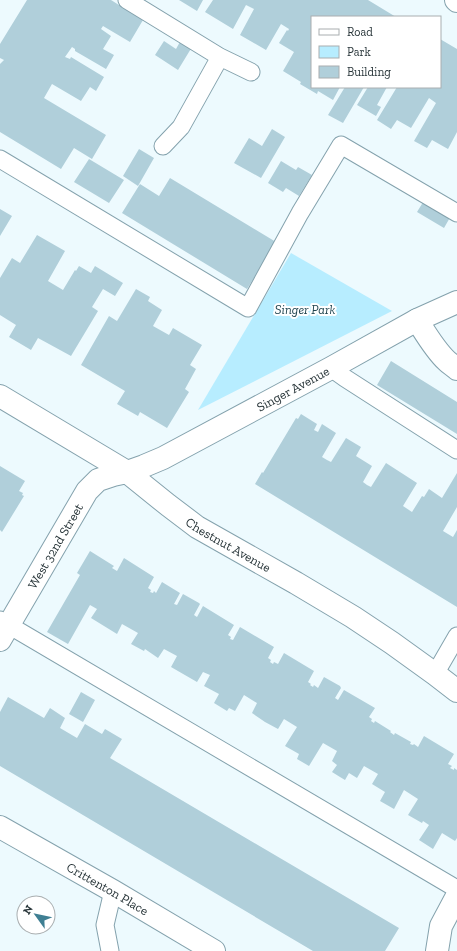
<svg xmlns="http://www.w3.org/2000/svg" width="457" height="951" font-family="'Zilla Slab',serif">
<style>
.green{fill:#b7edff}
.building{fill:#b0cfda}
.lines{fill:none;stroke-linecap:round;stroke-linejoin:round}
.service-casing{stroke:#84a2ad;stroke-width:19}
.minor-casing{stroke:#84a2ad;stroke-width:24}
.tertiary-casing{stroke:#84a2ad;stroke-width:24}
.service{stroke:#fff;stroke-width:17}
.minor{stroke:#fff;stroke-width:22}
.tertiary{stroke:#fff;stroke-width:22}
.labels{text-anchor:middle;stroke-width:4;stroke-linejoin:round;paint-order:stroke}
.park-label{font-size:13px;font-style:italic;fill:#1f434e;stroke:#fff}
.street-label{font-size:13px;fill:#283539;stroke:#fff}
</style>
<rect width="100%" height="100%" fill="#edfafe"/>
<path class="green" d="M 291,253 L 392,311 L 198,410 Z"/>
<path class="building" d="M 27,0 L 111,0 L 143,20 L 130,42 L 103,26 L 101,29 L 111,36 L 103,49 L 114,55 L 106,69 L 75,51 L 75,49 L 72,47 L 65,57 L 70,59 L 71,57 L 104,77 L 96,91 L 90,87 L 81,101 L 52,84 L 44,98 L 106,135 L 92,159 L 74,148 L 61,169 L 0,132 L 0,64 L 4,60 L 0,58 L 0,44 Z
M 179,0 L 203,0 L 197,11 Z
M 213,0 L 368,0 L 396,17 L 312,17 L 312,87 L 340,87 L 333,100 L 318,91 L 317,94 L 300,84 L 301,82 L 283,71 L 294,52 L 279,43 L 287,30 L 288,31 L 289,29 L 281,24 L 266,50 L 240,35 L 254,9 L 246,5 L 233,29 L 205,12 Z
M 440,39 L 457,49 L 457,132 L 448,149 L 432,140 L 427,148 L 414,141 L 436,103 L 429,98 L 411,128 L 397,120 L 391,129 L 377,120 L 397,87 L 440,87 Z
M 181,40 L 192,47 L 178,70 L 155,55 L 164,41 L 176,49 Z
M 345,87 L 364,87 L 343,123 L 328,115 Z
M 368,87 L 387,87 L 377,105 L 381,107 L 376,116 L 357,105 Z
M 272,129 L 285,137 L 261,178 L 234,163 L 249,138 L 262,146 Z
M 139,149 L 154,158 L 138,186 L 123,176 Z
M 89,159 L 124,180 L 109,203 L 74,182 Z
M 281,161 L 296,170 L 298,167 L 312,175 L 299,196 L 286,188 L 283,192 L 268,183 Z
M 170,178 L 276,242 L 247,289 L 122,213 L 140,184 L 159,196 Z
M 425,199 L 452,214 L 444,228 L 417,212 Z
M 0,209 L 12,216 L 0,236 Z
M 37,235 L 65,251 L 48,281 L 63,290 L 75,270 L 76,271 L 79,266 L 91,273 L 95,266 L 123,283 L 115,296 L 103,289 L 92,307 L 98,311 L 71,356 L 38,338 L 31,350 L 26,347 L 9,337 L 16,325 L 0,315 L 0,278 L 12,258 L 20,263 Z
M 136,289 L 150,297 L 148,301 L 162,310 L 153,326 L 169,335 L 173,328 L 202,345 L 190,365 L 196,369 L 185,389 L 189,392 L 167,428 L 140,412 L 138,416 L 117,404 L 125,391 L 81,365 L 109,316 L 117,321 Z
M 391,361 L 457,402 L 457,434 L 377,385 Z
M 301,414 L 317,424 L 314,430 L 318,432 L 322,424 L 336,433 L 322,457 L 327,460 L 331,462 L 346,438 L 361,447 L 356,456 L 372,466 L 363,482 L 367,485 L 371,487 L 386,463 L 417,483 L 403,506 L 412,512 L 422,496 L 424,497 L 429,489 L 442,498 L 457,473 L 457,507 L 443,531 L 453,537 L 457,530 L 457,607 L 255,484 L 262,472 L 263,473 L 296,418 L 298,419 Z
M 0,466 L 25,481 L 19,491 L 23,493 L 22,495 L 24,496 L 2,532 L 0,530 Z
M 90,551 L 114,566 L 112,568 L 117,571 L 124,558 L 154,577 L 148,588 L 151,590 L 150,592 L 153,593 L 154,591 L 156,593 L 162,582 L 180,593 L 174,604 L 177,605 L 183,594 L 199,603 L 200,604 L 194,615 L 197,617 L 203,606 L 234,625 L 228,635 L 231,637 L 230,639 L 233,640 L 240,627 L 274,647 L 268,658 L 271,660 L 270,662 L 273,664 L 274,662 L 278,664 L 284,653 L 314,671 L 308,682 L 311,684 L 310,685 L 313,687 L 314,685 L 318,688 L 324,677 L 340,686 L 341,688 L 335,698 L 338,700 L 344,690 L 375,708 L 369,717 L 372,719 L 371,721 L 374,723 L 375,721 L 391,731 L 390,732 L 394,735 L 395,733 L 411,742 L 410,744 L 413,745 L 414,744 L 418,747 L 424,736 L 454,754 L 448,764 L 452,766 L 450,768 L 454,770 L 454,768 L 457,770 L 457,838 L 455,841 L 442,833 L 433,849 L 419,840 L 429,825 L 423,821 L 422,823 L 408,815 L 418,799 L 404,790 L 394,809 L 380,801 L 385,792 L 372,784 L 378,774 L 364,766 L 357,778 L 349,773 L 345,780 L 340,777 L 332,772 L 337,765 L 332,761 L 337,751 L 323,743 L 309,766 L 297,759 L 299,754 L 285,746 L 297,727 L 284,719 L 278,729 L 265,722 L 252,713 L 257,703 L 244,695 L 235,711 L 229,708 L 227,711 L 214,703 L 219,694 L 204,686 L 210,675 L 203,672 L 197,682 L 171,667 L 177,656 L 164,649 L 158,658 L 145,649 L 144,651 L 131,644 L 138,633 L 122,624 L 117,634 L 91,618 L 97,609 L 90,605 L 68,644 L 47,632 L 80,575 L 77,573 Z
M 81,692 L 95,700 L 83,722 L 69,714 Z
M 8,697 L 44,718 L 50,708 L 65,718 L 60,728 L 77,738 L 85,724 L 102,734 L 105,729 L 122,739 L 110,758 L 399,928 L 385,951 L 313,951 L 0,766 L 0,712 Z"/>
<g class="lines">
<defs>
<path id="service" d="M 127,0 L 220,57 L 251,72
M 163,146 L 181,127 L 220,57
M 0,159 L 248,308 L 300,213 L 341,145 L 457,213
M 331,368 L 345,378 L 457,450
M 0,620 L 457,889
M 435,674 L 457,636
M 110,951 L 105,925 L 113,891"/>
<g id="minor">
<path d="M 417,320 C 426,334 435,350 447,361 C 450,364 454,366 457,369"/>
<path id="s1" d="M 0,396 L 127,472 L 168,505 L 197,527 L 296,583 L 353,617 L 392,643 L 435,674 L 457,691"/>
<path id="s2" d="M 0,640 L 87,491 L 98,480 L 113,475 L 127,472 L 144,466 L 163,458 L 331,368 L 417,320 L 457,302"/>
<path id="s3" d="M 0,827 L 113,891 L 214,951"/>
<path d="M 437,951 L 441,926 L 457,896"/>
</g>
<path id="tertiary" d="M 456,0 L 457,1"/>
</defs>
<use href="#service" class="service-casing"/>
<use href="#minor" class="minor-casing"/>
<use href="#tertiary" class="tertiary-casing"/>
<use href="#service" class="service"/>
<use href="#minor" class="minor"/>
<use href="#tertiary" class="tertiary"/>
</g>
<g class="labels">
<g class="park-label">
<text x="305" y="314">Singer Park</text>
</g>
<g class="street-label">
<text dy="5" stroke="none"><textPath href="#s2" startOffset="404">Singer Avenue</textPath></text>
<text dy="5" stroke="none"><textPath href="#s1" startOffset="273">Chestnut Avenue</textPath></text>
<text dy="5" stroke="none"><textPath href="#s2" startOffset="109">West 32nd Street</textPath></text>
<text dy="5" stroke="none"><textPath href="#s3" startOffset="124">Crittenton Place</textPath></text>
</g>
</g>
<rect x="311" y="16" width="130" height="72" fill="#ffffff" stroke="#a9aeb0"/>
<rect x="319" y="29" width="20" height="6" fill="#ffffff" stroke="#a9aeb0"/>
<text x="347" y="36" font-size="12" fill="#283539">Road</text>
<rect x="319" y="46" width="20" height="12" fill="#b7edff" stroke="#a9aeb0"/>
<text x="347" y="56" font-size="12" fill="#283539">Park</text>
<rect x="319" y="66" width="20" height="12" fill="#b0cfda" stroke="#a9aeb0"/>
<text x="347" y="76" font-size="12" fill="#283539">Building</text>
<g transform="translate(36 915) rotate(303)"><circle r="19" fill="#ffffff" stroke="#a9aeb0"/>
<path d="M0-3L7 15L0 10L-7 15Z" fill="#3f7f93"/>
<text y="-6" font-size="11" font-weight="bold" text-anchor="middle" fill="#283539">N</text>
</g>
</svg>
